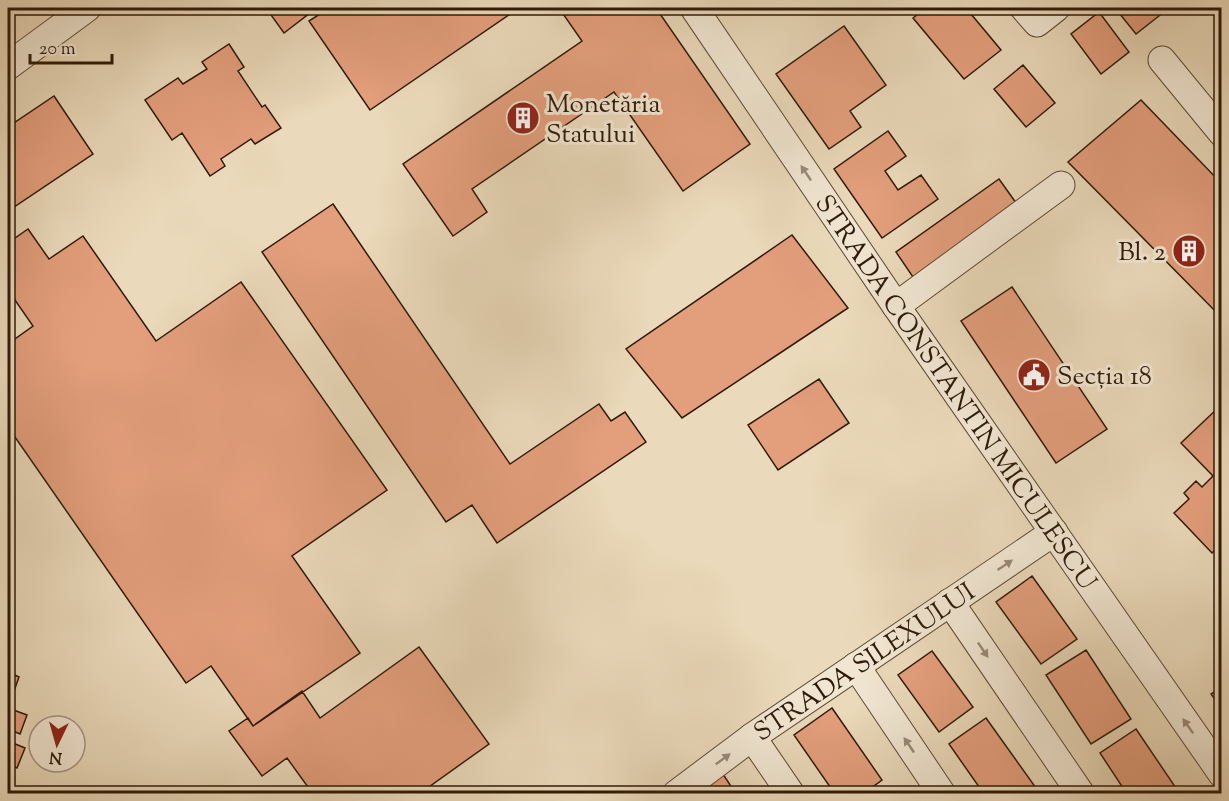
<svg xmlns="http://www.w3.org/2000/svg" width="1229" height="801" font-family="'Sorts Mill Goudy',serif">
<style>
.building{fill:#e39e7c;stroke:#2f1a09;stroke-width:1.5}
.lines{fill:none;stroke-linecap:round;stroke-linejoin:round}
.minor-casing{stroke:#5e4a35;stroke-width:29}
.minor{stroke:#f1e6d2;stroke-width:27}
.oneway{fill:#9a8a78}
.labels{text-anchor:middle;stroke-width:6;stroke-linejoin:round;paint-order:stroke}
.poi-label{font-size:26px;fill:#2f1a09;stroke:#f1e6d2;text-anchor:start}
.street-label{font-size:26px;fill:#2f1a09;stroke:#f1e6d2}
</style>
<rect width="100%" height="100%" fill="#ead9ba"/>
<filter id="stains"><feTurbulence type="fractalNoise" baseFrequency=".00333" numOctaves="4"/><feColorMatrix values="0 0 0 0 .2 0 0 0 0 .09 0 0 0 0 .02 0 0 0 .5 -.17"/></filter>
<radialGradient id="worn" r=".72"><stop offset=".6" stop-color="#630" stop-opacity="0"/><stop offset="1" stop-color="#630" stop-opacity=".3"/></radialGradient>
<path class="building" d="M 266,8 L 300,8 L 306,16 L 284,33 Z
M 300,8 L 318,8 L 306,16 Z
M 329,8 L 519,8 L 370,110 L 309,21 Z
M 559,8 L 656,8 L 750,144 L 683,191 L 614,92 L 472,189 L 487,212 L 453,236 L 403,164 L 582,41 Z
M 926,8 L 966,8 L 1001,50 L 964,79 L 913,18 Z
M 1115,8 L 1169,8 L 1136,34 Z
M 1099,12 L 1129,52 L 1101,74 L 1071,34 Z
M 844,26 L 886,85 L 850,111 L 861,127 L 829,149 L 776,74 Z
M 229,44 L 244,67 L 238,71 L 262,107 L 265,105 L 281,128 L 255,144 L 251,139 L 221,159 L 225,166 L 210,176 L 182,133 L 172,140 L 145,100 L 178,78 L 183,84 L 207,69 L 202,62 Z
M 1023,65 L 1055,103 L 1026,127 L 994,89 Z
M 54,96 L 93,154 L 8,211 L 8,127 Z
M 1141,100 L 1222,184 L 1222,318 L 1068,162 Z
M 888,131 L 906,156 L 885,171 L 898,190 L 921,175 L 938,199 L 882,238 L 834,169 Z
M 999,179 L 1019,207 L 915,280 L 896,252 Z
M 333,204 L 510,464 L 599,404 L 611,421 L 625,412 L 646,442 L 497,543 L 472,505 L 446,522 L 262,252 Z
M 28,229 L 49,259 L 83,236 L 156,341 L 241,282 L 387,490 L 292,556 L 360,653 L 253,726 L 211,666 L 186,683 L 8,427 L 8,344 L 33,326 L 8,290 L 8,243 Z
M 792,235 L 848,308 L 682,418 L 626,349 Z
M 1012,287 L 1107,429 L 1056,463 L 961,321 Z
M 819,379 L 849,423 L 778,470 L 748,425 Z
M 1219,407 L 1222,410 L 1222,549 L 1219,546 L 1212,553 L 1174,513 L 1189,499 L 1184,493 L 1196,481 L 1202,487 L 1213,476 L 1181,443 Z
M 1032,576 L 1077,639 L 1041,664 L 996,602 Z
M 419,647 L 489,744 L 419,794 L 313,794 L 287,758 L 262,776 L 229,731 L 248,718 L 253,726 L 302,691 L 320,718 Z
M 1086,650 L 1131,719 L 1091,744 L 1046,675 Z
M 932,651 L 973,707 L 939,732 L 898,675 Z
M 8,672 L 19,677 L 12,697 L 8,696 Z
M 1222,687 L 1222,709 L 1211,694 Z
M 8,708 L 27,715 L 20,734 L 8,729 Z
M 832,708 L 882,780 L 863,794 L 835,794 L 794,735 Z
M 986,718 L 1036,788 L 1028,794 L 984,794 L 949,744 Z
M 1136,729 L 1180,794 L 1127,794 L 1100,753 Z
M 8,741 L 25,748 L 17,768 L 8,764 Z
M 721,771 L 736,794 L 688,794 Z"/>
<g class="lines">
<defs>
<g id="minor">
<path id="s1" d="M 694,8 L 896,306 L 1222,774"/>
<path d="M 1024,8 L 1037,23 L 1056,8"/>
<path d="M 1162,60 L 1222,133"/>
<path d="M 8,66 L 87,8"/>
<path d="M 896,306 L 1061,185"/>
<path d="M 950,602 L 1081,794"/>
<path d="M 856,666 L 942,794"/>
<path d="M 752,737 L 791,794"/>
<path id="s2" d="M 676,794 L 752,737 L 1054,532"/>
</g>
</defs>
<use href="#minor" class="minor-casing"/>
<use href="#minor" class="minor"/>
</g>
<defs><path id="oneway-solid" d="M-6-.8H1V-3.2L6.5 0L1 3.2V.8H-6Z" transform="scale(1.5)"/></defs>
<g class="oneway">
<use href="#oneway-solid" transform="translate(806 173) rotate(-124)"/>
<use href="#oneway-solid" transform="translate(1005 565) rotate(-34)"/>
<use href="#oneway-solid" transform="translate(983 650) rotate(56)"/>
<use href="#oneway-solid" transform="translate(1188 726) rotate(-125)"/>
<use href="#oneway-solid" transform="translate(909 745) rotate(-124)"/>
<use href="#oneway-solid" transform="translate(723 759) rotate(-36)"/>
</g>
<defs>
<symbol id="building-disc" viewBox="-11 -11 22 22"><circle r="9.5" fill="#8f2418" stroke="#f1e6d2"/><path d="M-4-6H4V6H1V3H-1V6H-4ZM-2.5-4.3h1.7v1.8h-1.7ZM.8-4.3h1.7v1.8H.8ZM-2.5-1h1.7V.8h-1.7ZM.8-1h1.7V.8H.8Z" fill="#fff"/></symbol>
<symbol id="civic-disc" viewBox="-11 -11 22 22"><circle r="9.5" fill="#8f2418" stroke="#f1e6d2"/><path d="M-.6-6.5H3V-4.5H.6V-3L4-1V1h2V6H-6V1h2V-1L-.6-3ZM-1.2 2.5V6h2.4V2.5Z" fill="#fff"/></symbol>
</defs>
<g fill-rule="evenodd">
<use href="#building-disc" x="504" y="99" width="38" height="38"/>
<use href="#building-disc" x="1170" y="232" width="38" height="38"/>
<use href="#civic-disc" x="1015" y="356" width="38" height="38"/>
</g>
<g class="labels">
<g class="poi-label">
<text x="546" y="112">Monetăria<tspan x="546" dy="30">Statului</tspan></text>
<text x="1166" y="260" text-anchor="end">Bl. 2</text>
<text x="1057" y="384">Secția 18</text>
</g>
<g class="street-label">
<text dy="9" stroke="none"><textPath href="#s1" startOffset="465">STRADA CONSTANTIN MICULESCU</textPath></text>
<text dy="9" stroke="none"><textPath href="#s2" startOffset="230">STRADA SILEXULUI</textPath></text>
</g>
</g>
<rect width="1229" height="801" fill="none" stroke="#ead9ba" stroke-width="30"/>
<rect x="9" y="9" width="1211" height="783" fill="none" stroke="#2f1a09" stroke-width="3"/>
<rect x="15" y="15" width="1199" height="771" fill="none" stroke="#2f1a09" stroke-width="1.5"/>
<g transform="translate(57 744) rotate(185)"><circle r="28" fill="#f1e6d2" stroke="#a39482" stroke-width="1.5"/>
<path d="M0-4.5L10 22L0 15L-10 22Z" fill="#8f2418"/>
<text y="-9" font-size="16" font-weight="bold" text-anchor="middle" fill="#2f1a09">N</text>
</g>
<path d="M30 54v9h82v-9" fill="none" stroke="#2f1a09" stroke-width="3"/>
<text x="39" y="54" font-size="18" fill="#2f1a09" stroke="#f1e6d2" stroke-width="4.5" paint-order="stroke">20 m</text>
<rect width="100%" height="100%" filter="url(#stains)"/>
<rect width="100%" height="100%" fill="url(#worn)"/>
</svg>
